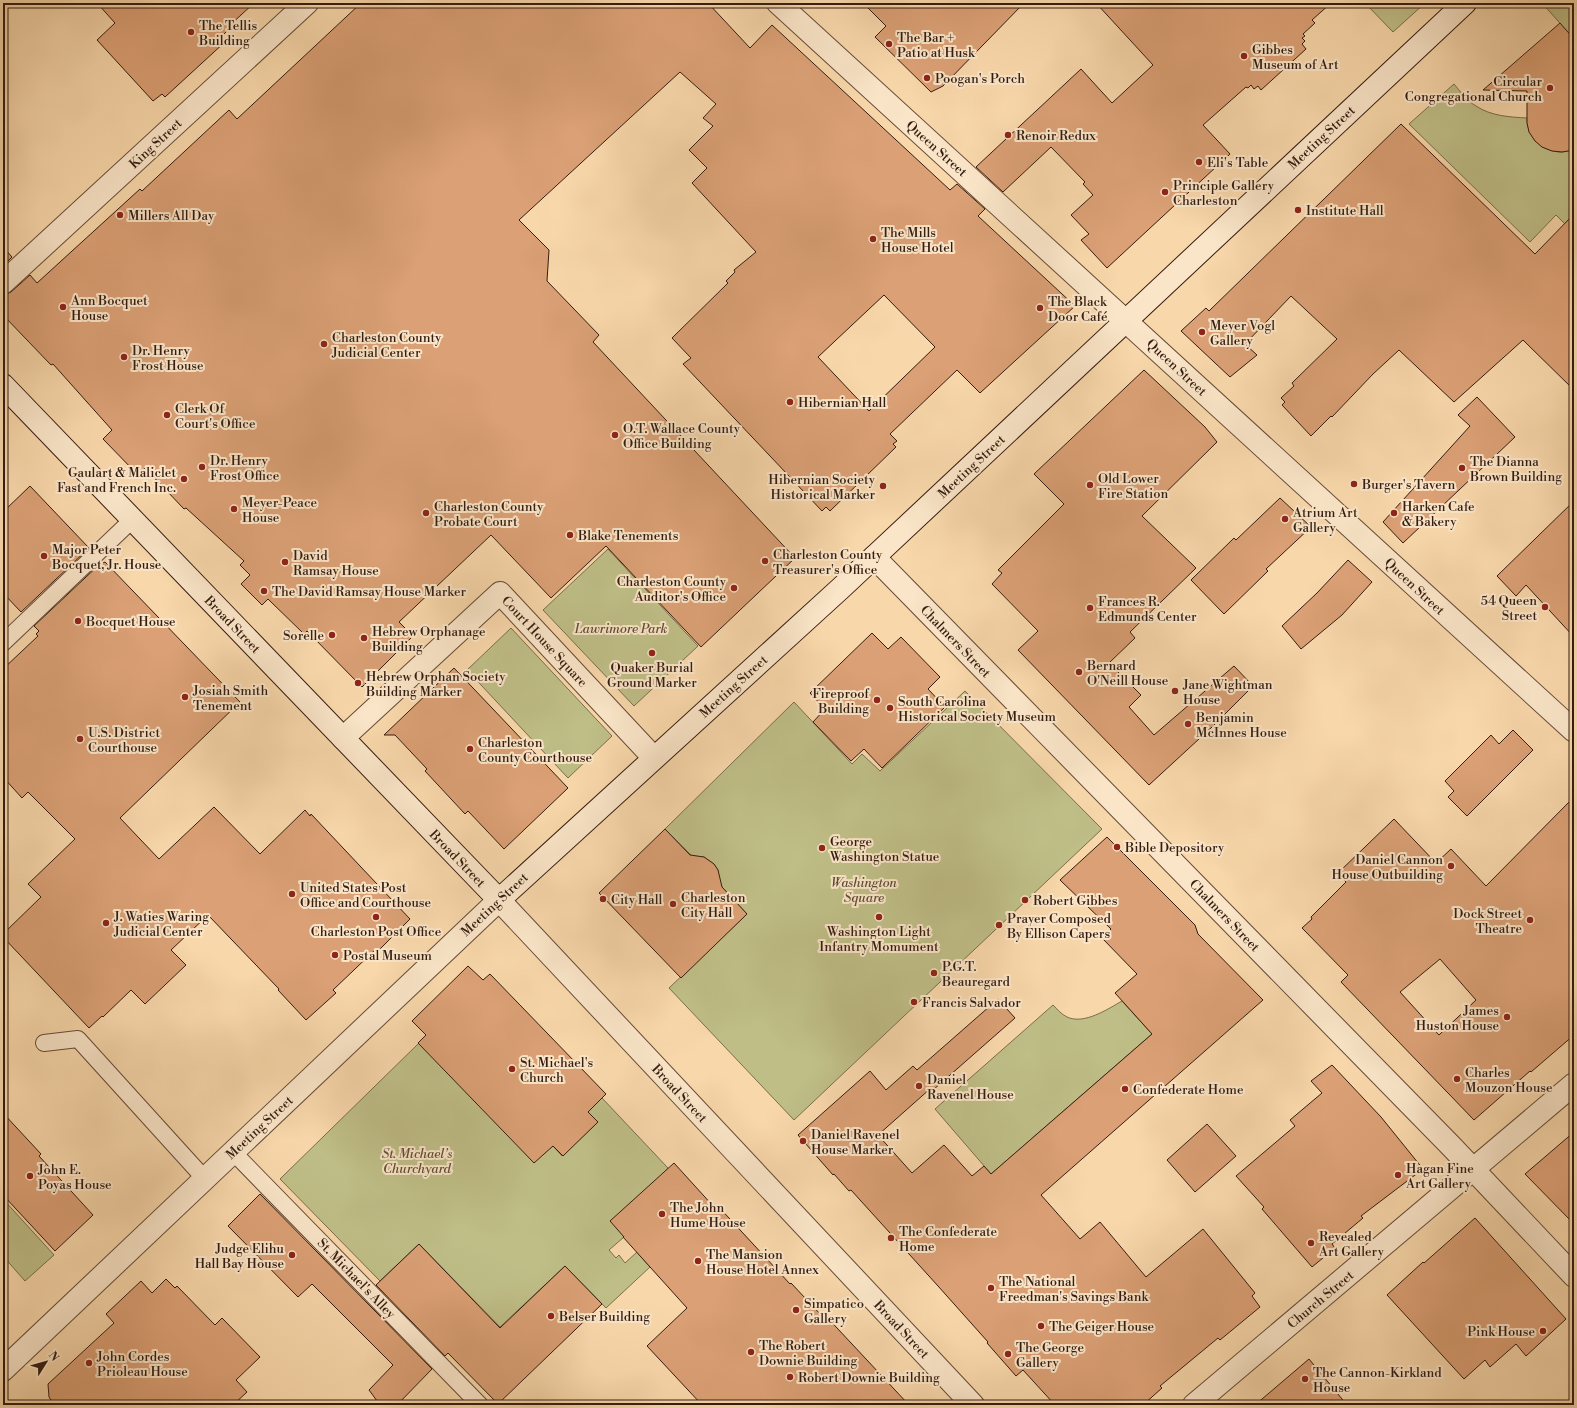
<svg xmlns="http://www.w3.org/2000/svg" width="1577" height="1408" font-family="'Libre Bodoni',serif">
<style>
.green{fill:#bfbe87;stroke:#7a6d4c}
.building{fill:#dba075;stroke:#341c10;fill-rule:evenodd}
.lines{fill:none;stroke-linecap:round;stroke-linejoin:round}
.service-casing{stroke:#654b36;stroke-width:18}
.pedestrian-casing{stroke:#654b36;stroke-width:24}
.minor-casing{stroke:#654b36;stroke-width:24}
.tertiary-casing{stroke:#654b36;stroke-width:24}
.secondary-casing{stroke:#341c10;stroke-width:24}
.service{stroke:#fae5c8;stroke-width:16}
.pedestrian{stroke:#fae5c8;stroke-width:22}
.minor{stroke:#fae5c8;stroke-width:22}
.tertiary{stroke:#fae5c8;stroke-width:22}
.secondary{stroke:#fae5c8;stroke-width:22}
.poi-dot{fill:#8f2418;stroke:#fae5c8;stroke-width:1.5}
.labels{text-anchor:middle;stroke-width:4;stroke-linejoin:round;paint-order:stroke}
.poi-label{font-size:13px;fill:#341c10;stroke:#fae5c8;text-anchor:start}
.street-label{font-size:13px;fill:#341c10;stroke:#fae5c8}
.park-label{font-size:13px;font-style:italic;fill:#5e4d34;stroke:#fae5c8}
</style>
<rect width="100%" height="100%" fill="#f8d7aa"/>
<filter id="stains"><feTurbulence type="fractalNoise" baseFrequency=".005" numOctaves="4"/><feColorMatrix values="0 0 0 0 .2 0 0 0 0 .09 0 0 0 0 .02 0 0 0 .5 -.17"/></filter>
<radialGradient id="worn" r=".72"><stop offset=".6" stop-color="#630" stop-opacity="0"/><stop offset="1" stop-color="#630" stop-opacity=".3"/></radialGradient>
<path class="green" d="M 1365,3 L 1425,3 L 1393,32 Z
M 1542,3 L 1574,3 L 1574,39 Z
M 1454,84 C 1460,91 1467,101 1476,106 C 1491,116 1509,117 1527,118 C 1527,137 1541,150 1559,152 C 1564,152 1570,151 1574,148 L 1574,233 L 1556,215 L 1530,242 L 1409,124 Z
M 608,549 L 698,646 L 634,706 L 543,610 Z
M 511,628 L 612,736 L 568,778 L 467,670 Z
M 965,691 L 1102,829 L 794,1120 L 669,988 L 747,914 L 719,884 L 718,870 L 714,864 L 704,857 L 692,856 L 665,829 L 794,702 L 852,764 L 862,754 L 880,771 Z
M 1122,1001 L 1152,1034 L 991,1174 L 935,1109 L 1053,1005 C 1057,1009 1061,1014 1067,1017 C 1084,1025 1108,1009 1122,1001 Z
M 419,1043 L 552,1145 L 562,1156 L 597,1123 L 588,1112 L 602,1098 L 668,1168 L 624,1237 L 609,1250 L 616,1258 L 619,1255 L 625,1263 L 637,1252 L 650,1267 L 606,1308 L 565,1266 L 500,1327 L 419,1244 L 380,1281 L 280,1179 Z
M 3,1199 L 54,1255 L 25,1281 L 3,1256 Z"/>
<path class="building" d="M 97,3 L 254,3 L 229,26 L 230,28 L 222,36 L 226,41 L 165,97 L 162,94 L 153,101 L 97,40 L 115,23 Z
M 361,3 L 708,3 L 750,48 L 772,25 L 950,190 L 957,184 L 985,209 L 978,216 L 1075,306 L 980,393 L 957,370 L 890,434 L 897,441 L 893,444 L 896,447 L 830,511 L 826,507 L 822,511 L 683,364 L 691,358 L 672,338 L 728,283 L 726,281 L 735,272 L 734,270 L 756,252 L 692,183 L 707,168 L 689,150 L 713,126 L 703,118 L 716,104 L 680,72 L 519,220 L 549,250 L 547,281 L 599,335 L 593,342 L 795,558 L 701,647 L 606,546 L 551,598 L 491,535 L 399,622 L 413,636 L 362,687 L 307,631 L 304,634 L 268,599 L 262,605 L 241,584 L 250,575 L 240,565 L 244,561 L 186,508 L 184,509 L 145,468 L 138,475 L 103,439 L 112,430 L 53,364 L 51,365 L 3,315 L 3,295 L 11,292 L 30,275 L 37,283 L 140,189 L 142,191 L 229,110 L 237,119 ZM 884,295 L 935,347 L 869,411 L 818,357 Z
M 863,3 L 1024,3 L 943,86 L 931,92 L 875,37 L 886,26 Z
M 1096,3 L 1331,3 L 1312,20 L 1315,23 L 1303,34 L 1305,36 L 1302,38 L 1305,41 L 1302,44 L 1306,49 L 1261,90 L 1258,86 L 1254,89 L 1251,85 L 1248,88 L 1246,87 L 1203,125 L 1230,154 L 1107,268 L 1081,240 L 1089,234 L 1071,215 L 1093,195 L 1083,184 L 1085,182 L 1051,147 L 1003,192 L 976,167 L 1081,69 L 1112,103 L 1153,65 Z
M 1560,23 L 1574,39 L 1574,150 L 1562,152 L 1552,151 L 1542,147 L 1535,141 L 1529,132 L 1527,123 L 1527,91 L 1483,90 Z
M 1401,124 L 1535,254 L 1574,214 L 1574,390 L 1523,340 L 1454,402 L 1399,350 L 1373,374 L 1332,417 L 1331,416 L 1311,436 L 1282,405 L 1285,402 L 1281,398 L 1294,386 L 1292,383 L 1337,339 L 1291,296 L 1245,344 L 1257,355 L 1230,377 L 1181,331 L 1206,308 L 1209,311 Z
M 3,247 L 12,257 L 3,266 Z
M 1144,370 L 1205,427 L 1217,442 L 1142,516 L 1196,568 L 1130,632 L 1135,638 L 1109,663 L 1141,695 L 1129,707 L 1154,735 L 1234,666 L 1253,686 L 1212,727 L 1149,785 L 1018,650 L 1038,631 L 992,584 L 1002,573 L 998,570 L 1064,504 L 1034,474 Z
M 1477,397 L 1515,437 L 1403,543 L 1383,522 L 1470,426 L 1458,415 Z
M 30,486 L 89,548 L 21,612 L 3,593 L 3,512 Z
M 1280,498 L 1311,527 L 1266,569 L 1268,571 L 1224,614 L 1191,580 L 1234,538 L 1236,540 Z
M 1574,501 L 1574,637 L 1526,585 L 1516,596 L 1497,576 Z
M 1348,560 L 1372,582 L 1342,615 L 1301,649 L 1282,626 L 1317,593 Z
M 102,562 L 103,563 L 105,562 L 240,702 L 120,818 L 159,859 L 214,807 L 260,854 L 305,810 L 310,816 L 311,814 L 410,919 L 379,950 L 377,948 L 333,990 L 336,993 L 306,1020 L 278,990 L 279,989 L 208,915 L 171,950 L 186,965 L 145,1004 L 131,990 L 103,1017 L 102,1016 L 89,1028 L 3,937 L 3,934 L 41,897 L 28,884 L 75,839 L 28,792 L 22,798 L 3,777 L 3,669 L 38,636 L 36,634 L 39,631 L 34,626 Z
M 872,633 L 888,649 L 901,637 L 940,677 L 928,689 L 945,707 L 882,768 L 864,749 L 851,761 L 813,722 L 825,709 L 810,693 Z
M 454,668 L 568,788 L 504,849 L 468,811 L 465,814 L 425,771 L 427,769 L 395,735 L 384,735 Z
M 1513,730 L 1533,750 L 1467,816 L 1448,797 L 1454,791 L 1445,781 L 1491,735 L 1499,744 Z
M 1574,797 L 1574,1035 L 1531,1072 L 1530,1071 L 1474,1120 L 1341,982 L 1348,975 L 1302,928 L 1312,919 L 1311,917 L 1346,882 L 1338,873 L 1394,819 L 1436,863 L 1451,849 L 1486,886 ZM 1440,959 L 1476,1000 L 1439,1035 L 1400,992 Z
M 665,829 L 690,855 L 704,857 L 714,864 L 718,870 L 722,887 L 747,914 L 681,978 L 599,893 Z
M 1107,837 L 1195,925 L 1198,934 L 1263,1000 L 1041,1195 L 1080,1239 L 1100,1222 L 1146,1277 L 1203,1229 L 1255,1293 L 1252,1296 L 1260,1307 L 1220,1340 L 1218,1338 L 1160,1386 L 1162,1388 L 1143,1405 L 1055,1405 L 1023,1370 L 1016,1376 L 987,1343 L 988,1342 L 938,1286 L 851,1190 L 849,1191 L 834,1174 L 833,1175 L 798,1135 L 870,1071 L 886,1090 L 913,1066 L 917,1070 L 998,999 L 1015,1018 L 933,1090 L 931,1088 L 878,1135 L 912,1173 L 944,1145 L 972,1176 L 984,1166 L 991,1174 L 1152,1034 L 1115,993 L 1137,974 L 1102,938 L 1111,929 L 1060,880 Z
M 468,966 L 483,980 L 490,974 L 606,1094 L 588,1112 L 598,1122 L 563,1156 L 553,1146 L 534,1163 L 418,1043 L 426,1035 L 412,1021 Z
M 1332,1065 L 1381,1117 L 1423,1169 L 1361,1216 L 1363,1218 L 1332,1244 L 1335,1248 L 1312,1267 L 1262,1209 L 1264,1207 L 1236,1176 L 1295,1126 L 1290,1120 L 1322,1093 L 1311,1081 Z
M 3,1113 L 41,1154 L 39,1156 L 93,1215 L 55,1251 L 3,1195 Z
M 1207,1124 L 1236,1156 L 1195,1192 L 1167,1160 Z
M 1574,1132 L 1574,1224 L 1525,1174 Z
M 674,1163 L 714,1207 L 717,1205 L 790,1284 L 791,1283 L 821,1315 L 823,1313 L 909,1405 L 702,1405 L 647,1346 L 687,1308 L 623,1237 L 624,1237 L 610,1221 Z
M 260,1194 L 432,1369 L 397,1405 L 380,1405 L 369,1390 L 393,1365 L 312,1284 L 298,1297 L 228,1226 Z
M 1475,1218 L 1566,1319 L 1526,1356 L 1516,1344 L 1490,1367 L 1485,1360 L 1464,1379 L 1387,1295 L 1423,1262 L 1424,1263 Z
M 419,1244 L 500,1328 L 565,1266 L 602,1304 L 498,1404 L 448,1353 L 445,1356 L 376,1285 Z
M 166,1279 L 175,1288 L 177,1286 L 215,1325 L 222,1318 L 260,1357 L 236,1380 L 247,1392 L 233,1405 L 54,1405 L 49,1397 L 48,1384 L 114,1323 L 106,1314 L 141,1281 L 152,1293 Z
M 1309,1359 L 1347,1405 L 1255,1405 Z"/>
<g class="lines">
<defs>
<path id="service" d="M 3,643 L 133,519
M 44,1043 L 78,1039 L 204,1178
M 233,1152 L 480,1405"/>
<path id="pedestrian" d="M 343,738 L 500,593 L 654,758"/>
<path id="minor" d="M 874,557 L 1452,1147 L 1574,1276"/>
<path id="tertiary" d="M 778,3 L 1574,731
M 3,283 L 307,3
M 3,1370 L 499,900 L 973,1405
M 1194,1405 L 1574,1084"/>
<path id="secondary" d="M 3,385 L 499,900 L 841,588 L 1465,3"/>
</defs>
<use href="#service" class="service-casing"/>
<use href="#pedestrian" class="pedestrian-casing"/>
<use href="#minor" class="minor-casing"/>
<use href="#tertiary" class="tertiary-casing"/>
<use href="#secondary" class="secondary-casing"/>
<use href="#service" class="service"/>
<use href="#pedestrian" class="pedestrian"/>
<use href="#minor" class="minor"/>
<use href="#tertiary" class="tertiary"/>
<use href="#secondary" class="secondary"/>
</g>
<g class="poi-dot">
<circle cx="191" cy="32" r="4"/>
<circle cx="889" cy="44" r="4"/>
<circle cx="1244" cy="56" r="4"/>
<circle cx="927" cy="78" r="4"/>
<circle cx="1550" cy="88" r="4"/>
<circle cx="1008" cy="135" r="4"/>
<circle cx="1199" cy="162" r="4"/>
<circle cx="1165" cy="192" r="4"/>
<circle cx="1298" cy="210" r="4"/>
<circle cx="120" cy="215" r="4"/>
<circle cx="873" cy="239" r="4"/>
<circle cx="63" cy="307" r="4"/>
<circle cx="1040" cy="308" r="4"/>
<circle cx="1202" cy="332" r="4"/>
<circle cx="324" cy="344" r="4"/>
<circle cx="124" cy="357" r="4"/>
<circle cx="790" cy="402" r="4"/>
<circle cx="167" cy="415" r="4"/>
<circle cx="615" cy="435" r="4"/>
<circle cx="202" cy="467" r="4"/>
<circle cx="1462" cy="468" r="4"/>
<circle cx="184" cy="479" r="4"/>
<circle cx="1354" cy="484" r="4"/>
<circle cx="1090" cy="485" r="4"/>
<circle cx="883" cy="486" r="4"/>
<circle cx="234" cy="509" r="4"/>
<circle cx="426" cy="513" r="4"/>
<circle cx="1394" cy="513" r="4"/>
<circle cx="1285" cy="519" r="4"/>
<circle cx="570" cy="535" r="4"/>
<circle cx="44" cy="556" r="4"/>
<circle cx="765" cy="561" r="4"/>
<circle cx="285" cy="562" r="4"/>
<circle cx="734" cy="588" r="4"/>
<circle cx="264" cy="591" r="4"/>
<circle cx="1545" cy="607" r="4"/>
<circle cx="1090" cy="608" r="4"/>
<circle cx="78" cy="621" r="4"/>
<circle cx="332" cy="635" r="4"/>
<circle cx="364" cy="638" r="4"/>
<circle cx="652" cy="653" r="4"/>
<circle cx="1079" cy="672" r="4"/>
<circle cx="358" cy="683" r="4"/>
<circle cx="1175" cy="691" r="4"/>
<circle cx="185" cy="697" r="4"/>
<circle cx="877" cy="700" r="4"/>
<circle cx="890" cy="708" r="4"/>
<circle cx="1188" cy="724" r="4"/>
<circle cx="80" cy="739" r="4"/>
<circle cx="470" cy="749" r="4"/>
<circle cx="1117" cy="847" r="4"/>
<circle cx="822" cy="848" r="4"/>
<circle cx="1451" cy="866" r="4"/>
<circle cx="292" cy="894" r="4"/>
<circle cx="603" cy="899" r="4"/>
<circle cx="1025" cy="900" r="4"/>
<circle cx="673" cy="904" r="4"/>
<circle cx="376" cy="917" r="4"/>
<circle cx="879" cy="917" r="4"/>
<circle cx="1530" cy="920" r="4"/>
<circle cx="106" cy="923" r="4"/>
<circle cx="999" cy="925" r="4"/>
<circle cx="335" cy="955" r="4"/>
<circle cx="934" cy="973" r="4"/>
<circle cx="914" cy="1002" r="4"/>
<circle cx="1507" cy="1017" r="4"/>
<circle cx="512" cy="1069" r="4"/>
<circle cx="1457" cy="1079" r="4"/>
<circle cx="919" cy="1086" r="4"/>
<circle cx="1125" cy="1089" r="4"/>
<circle cx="803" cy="1141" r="4"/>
<circle cx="1398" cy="1175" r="4"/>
<circle cx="30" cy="1176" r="4"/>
<circle cx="662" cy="1214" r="4"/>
<circle cx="891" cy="1238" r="4"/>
<circle cx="1311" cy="1243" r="4"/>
<circle cx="292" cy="1255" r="4"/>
<circle cx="698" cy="1261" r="4"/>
<circle cx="991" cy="1288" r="4"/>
<circle cx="796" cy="1310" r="4"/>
<circle cx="551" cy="1316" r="4"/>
<circle cx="1041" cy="1326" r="4"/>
<circle cx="1543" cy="1331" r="4"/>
<circle cx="751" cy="1352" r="4"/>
<circle cx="1008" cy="1354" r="4"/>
<circle cx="89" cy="1363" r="4"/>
<circle cx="790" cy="1377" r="4"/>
<circle cx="1305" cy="1379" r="4"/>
</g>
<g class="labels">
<g class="poi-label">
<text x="199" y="30">The Tellis<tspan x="199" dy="15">Building</tspan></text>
<text x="897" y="42">The Bar +<tspan x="897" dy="15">Patio at Husk</tspan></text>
<text x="1252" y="54">Gibbes<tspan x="1252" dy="15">Museum of Art</tspan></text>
<text x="935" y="83">Poogan's Porch</text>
<text x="1542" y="86" text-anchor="end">Circular<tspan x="1542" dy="15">Congregational Church</tspan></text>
<text x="1016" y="140">Renoir Redux</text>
<text x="1207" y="167">Eli's Table</text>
<text x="1173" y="190">Principle Gallery<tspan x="1173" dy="15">Charleston</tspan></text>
<text x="1306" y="215">Institute Hall</text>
<text x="128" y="220">Millers All Day</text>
<text x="881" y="237">The Mills<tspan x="881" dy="15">House Hotel</tspan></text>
<text x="71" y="305">Ann Bocquet<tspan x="71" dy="15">House</tspan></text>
<text x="1048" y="306">The Black<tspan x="1048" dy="15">Door Café</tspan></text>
<text x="1210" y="330">Meyer Vogl<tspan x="1210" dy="15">Gallery</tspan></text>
<text x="332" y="342">Charleston County<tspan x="332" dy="15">Judicial Center</tspan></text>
<text x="132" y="355">Dr. Henry<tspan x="132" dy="15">Frost House</tspan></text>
<text x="798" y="407">Hibernian Hall</text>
<text x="175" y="413">Clerk Of<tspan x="175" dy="15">Court's Office</tspan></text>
<text x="623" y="433">O.T. Wallace County<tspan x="623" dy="15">Office Building</tspan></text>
<text x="210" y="465">Dr. Henry<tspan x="210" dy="15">Frost Office</tspan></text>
<text x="1470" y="466">The Dianna<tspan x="1470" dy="15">Brown Building</tspan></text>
<text x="176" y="477" text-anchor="end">Gaulart &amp; Maliclet<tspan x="176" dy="15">Fast and French Inc.</tspan></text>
<text x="1098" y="483">Old Lower<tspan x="1098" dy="15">Fire Station</tspan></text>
<text x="875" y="484" text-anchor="end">Hibernian Society<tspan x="875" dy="15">Historical Marker</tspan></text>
<text x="1362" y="489">Burger's Tavern</text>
<text x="242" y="507">Meyer-Peace<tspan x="242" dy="15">House</tspan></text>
<text x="434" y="511">Charleston County<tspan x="434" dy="15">Probate Court</tspan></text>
<text x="1402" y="511">Harken Cafe<tspan x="1402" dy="15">&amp; Bakery</tspan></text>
<text x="1293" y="517">Atrium Art<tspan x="1293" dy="15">Gallery</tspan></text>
<text x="578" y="540">Blake Tenements</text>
<text x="52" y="554">Major Peter<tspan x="52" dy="15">Bocquet, Jr. House</tspan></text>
<text x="773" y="559">Charleston County<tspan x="773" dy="15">Treasurer's Office</tspan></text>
<text x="293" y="560">David<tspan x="293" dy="15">Ramsay House</tspan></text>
<text x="726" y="586" text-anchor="end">Charleston County<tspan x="726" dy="15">Auditor's Office</tspan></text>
<text x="272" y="596">The David Ramsay House Marker</text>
<text x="1537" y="605" text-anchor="end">54 Queen<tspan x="1537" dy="15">Street</tspan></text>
<text x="1098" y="606">Frances R.<tspan x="1098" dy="15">Edmunds Center</tspan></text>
<text x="86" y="626">Bocquet House</text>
<text x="372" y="636">Hebrew Orphanage<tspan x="372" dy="15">Building</tspan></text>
<text x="324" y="640" text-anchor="end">Sorelle</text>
<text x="1087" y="670">Bernard<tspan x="1087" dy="15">O'Neill House</tspan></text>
<text x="652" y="672" text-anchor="middle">Quaker Burial<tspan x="652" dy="15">Ground Marker</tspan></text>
<text x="366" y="681">Hebrew Orphan Society<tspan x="366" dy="15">Building Marker</tspan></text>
<text x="1183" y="689">Jane Wightman<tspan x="1183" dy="15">House</tspan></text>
<text x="193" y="695">Josiah Smith<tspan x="193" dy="15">Tenement</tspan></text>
<text x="869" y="698" text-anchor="end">Fireproof<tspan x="869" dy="15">Building</tspan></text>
<text x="898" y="706">South Carolina<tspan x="898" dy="15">Historical Society Museum</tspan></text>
<text x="1196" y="722">Benjamin<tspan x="1196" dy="15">McInnes House</tspan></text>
<text x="88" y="737">U.S. District<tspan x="88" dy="15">Courthouse</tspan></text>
<text x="478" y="747">Charleston<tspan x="478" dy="15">County Courthouse</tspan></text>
<text x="830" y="846">George<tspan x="830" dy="15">Washington Statue</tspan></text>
<text x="1125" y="852">Bible Depository</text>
<text x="1443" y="864" text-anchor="end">Daniel Cannon<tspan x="1443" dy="15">House Outbuilding</tspan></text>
<text x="300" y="892">United States Post<tspan x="300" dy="15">Office and Courthouse</tspan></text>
<text x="681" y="902">Charleston<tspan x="681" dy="15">City Hall</tspan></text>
<text x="611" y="904">City Hall</text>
<text x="1033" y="905">Robert Gibbes</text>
<text x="1522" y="918" text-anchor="end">Dock Street<tspan x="1522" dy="15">Theatre</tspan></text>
<text x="114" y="921">J. Waties Waring<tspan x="114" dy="15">Judicial Center</tspan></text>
<text x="1007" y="923">Prayer Composed<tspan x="1007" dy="15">By Ellison Capers</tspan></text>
<text x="376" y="936" text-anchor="middle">Charleston Post Office</text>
<text x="879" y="936" text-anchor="middle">Washington Light<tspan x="879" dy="15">Infantry Momument</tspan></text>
<text x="343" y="960">Postal Museum</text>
<text x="942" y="971">P.G.T.<tspan x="942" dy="15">Beauregard</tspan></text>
<text x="922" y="1007">Francis Salvador</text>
<text x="1499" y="1015" text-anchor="end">James<tspan x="1499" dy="15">Huston House</tspan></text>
<text x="520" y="1067">St. Michael's<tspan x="520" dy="15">Church</tspan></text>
<text x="1465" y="1077">Charles<tspan x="1465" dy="15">Mouzon House</tspan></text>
<text x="927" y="1084">Daniel<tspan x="927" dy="15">Ravenel House</tspan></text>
<text x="1133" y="1094">Confederate Home</text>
<text x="811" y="1139">Daniel Ravenel<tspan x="811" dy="15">House Marker</tspan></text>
<text x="1406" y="1173">Hagan Fine<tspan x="1406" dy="15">Art Gallery</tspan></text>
<text x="38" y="1174">John E.<tspan x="38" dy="15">Poyas House</tspan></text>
<text x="670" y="1212">The John<tspan x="670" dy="15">Hume House</tspan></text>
<text x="899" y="1236">The Confederate<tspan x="899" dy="15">Home</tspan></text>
<text x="1319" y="1241">Revealed<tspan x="1319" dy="15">Art Gallery</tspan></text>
<text x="284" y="1253" text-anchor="end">Judge Elihu<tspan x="284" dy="15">Hall Bay House</tspan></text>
<text x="706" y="1259">The Mansion<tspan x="706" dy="15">House Hotel Annex</tspan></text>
<text x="999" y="1286">The National<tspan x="999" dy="15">Freedman's Savings Bank</tspan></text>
<text x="804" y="1308">Simpatico<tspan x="804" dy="15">Gallery</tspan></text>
<text x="559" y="1321">Belser Building</text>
<text x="1049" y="1331">The Geiger House</text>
<text x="1535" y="1336" text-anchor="end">Pink House</text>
<text x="759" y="1350">The Robert<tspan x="759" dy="15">Downie Building</tspan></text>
<text x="1016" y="1352">The George<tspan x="1016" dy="15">Gallery</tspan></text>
<text x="97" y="1361">John Cordes<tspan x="97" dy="15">Prioleau House</tspan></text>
<text x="1313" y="1377">The Cannon-Kirkland<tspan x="1313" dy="15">House</tspan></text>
<text x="798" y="1382">Robert Downie Building</text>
</g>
<g class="street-label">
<text transform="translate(1321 137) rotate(-43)" y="5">Meeting Street</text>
<text transform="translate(155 143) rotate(-43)" y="5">King Street</text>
<text transform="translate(937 148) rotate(42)" y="5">Queen Street</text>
<text transform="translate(1177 367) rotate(43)" y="5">Queen Street</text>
<text transform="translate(971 466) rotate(-43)" y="5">Meeting Street</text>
<text transform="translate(1415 586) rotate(43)" y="5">Queen Street</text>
<text transform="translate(233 624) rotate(46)" y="5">Broad Street</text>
<text transform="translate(545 641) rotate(47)" y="5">Court House Square</text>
<text transform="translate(956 641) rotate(46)" y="5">Chalmers Street</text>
<text transform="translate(733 686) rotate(-42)" y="5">Meeting Street</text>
<text transform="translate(458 858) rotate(46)" y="5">Broad Street</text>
<text transform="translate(494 904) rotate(-43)" y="5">Meeting Street</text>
<text transform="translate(1225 915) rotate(46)" y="5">Chalmers Street</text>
<text transform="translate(680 1093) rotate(47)" y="5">Broad Street</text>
<text transform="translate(259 1127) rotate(-43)" y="5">Meeting Street</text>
<text transform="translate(357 1278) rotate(46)" y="5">St. Michael's Alley</text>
<text transform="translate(1320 1299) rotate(-40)" y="5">Church Street</text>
<text transform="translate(902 1329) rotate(47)" y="5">Broad Street</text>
</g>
<g class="park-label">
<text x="621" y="633">Lawrimore Park</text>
<text x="864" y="887">Washington<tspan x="864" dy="15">Square</tspan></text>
<text x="417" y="1158">St. Michael's<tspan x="417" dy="15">Churchyard</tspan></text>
</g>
</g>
<rect width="1577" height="1408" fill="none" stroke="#f8d7aa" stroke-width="16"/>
<rect x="4" y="4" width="1569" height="1400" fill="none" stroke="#341c10" stroke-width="2"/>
<rect x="8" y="8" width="1561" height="1392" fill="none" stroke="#341c10"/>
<g transform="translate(46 1362) rotate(53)" stroke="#fae5c8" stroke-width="3" paint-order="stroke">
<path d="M0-3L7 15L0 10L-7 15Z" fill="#341c10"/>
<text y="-6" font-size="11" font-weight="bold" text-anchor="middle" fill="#341c10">N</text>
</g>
<rect width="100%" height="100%" filter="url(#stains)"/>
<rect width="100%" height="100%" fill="url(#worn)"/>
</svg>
